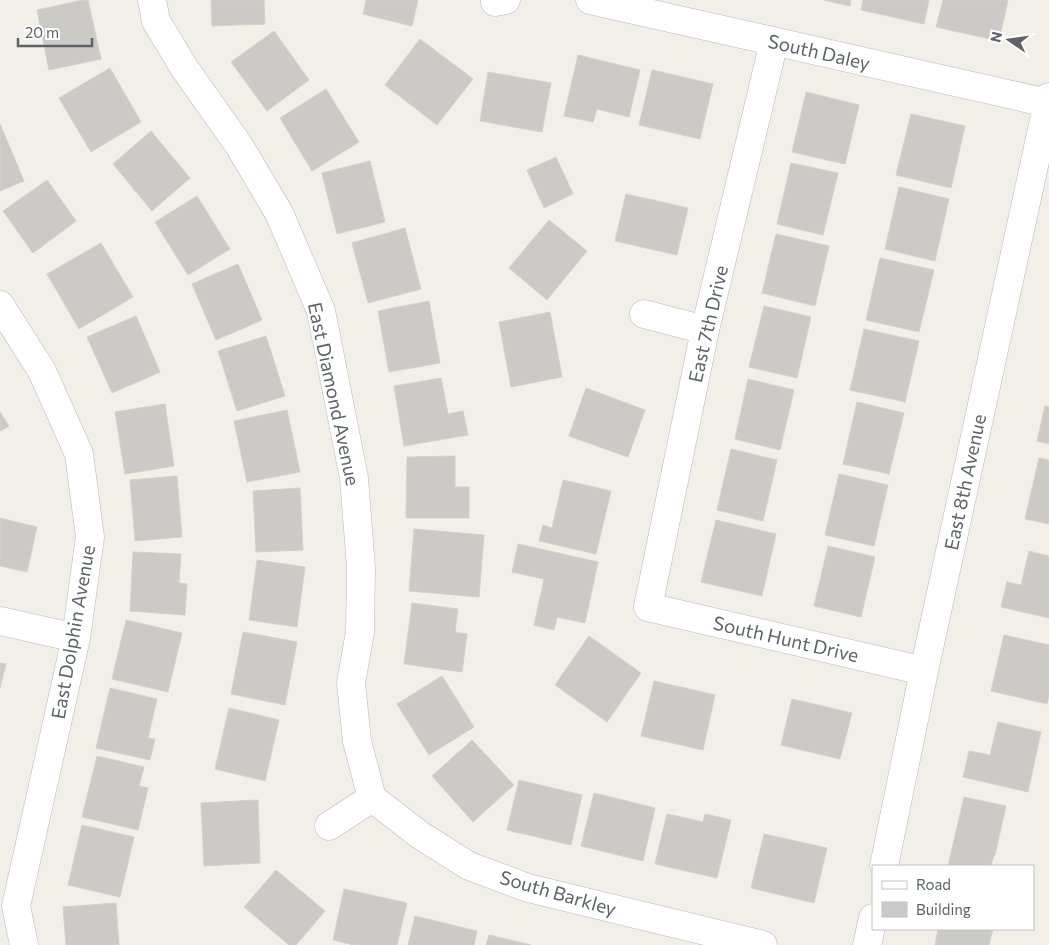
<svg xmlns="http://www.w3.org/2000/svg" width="1049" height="945" font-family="Commissioner,sans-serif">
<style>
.building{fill:#cccac6;stroke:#d5d1c7}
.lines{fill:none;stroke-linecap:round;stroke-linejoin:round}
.street-casing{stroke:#b5b8bc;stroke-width:29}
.street{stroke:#fff;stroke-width:28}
.labels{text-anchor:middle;stroke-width:5;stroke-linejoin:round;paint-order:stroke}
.street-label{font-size:19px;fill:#5f6368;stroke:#fff}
</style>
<rect width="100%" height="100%" fill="#f1efe8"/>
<path class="building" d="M 83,0 L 88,0 L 101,59 L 49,70 L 37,10 Z
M 211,0 L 264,0 L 265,24 L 212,26 Z
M 366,0 L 418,0 L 412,26 L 363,14 Z
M 824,0 L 851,0 L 850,6 Z
M 863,0 L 929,0 L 924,24 L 861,10 Z
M 943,0 L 1008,0 L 999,41 L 936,27 Z
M 274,31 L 309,80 L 267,111 L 231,62 Z
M 420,39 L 473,79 L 437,125 L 385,85 Z
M 578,55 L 640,70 L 629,117 L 597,109 L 593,122 L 564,116 Z
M 110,68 L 141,122 L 91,152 L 59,98 Z
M 652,70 L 713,84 L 700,139 L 639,125 Z
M 488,72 L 551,83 L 542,132 L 480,121 Z
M 326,89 L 359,142 L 312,171 L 280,118 Z
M 806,92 L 859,105 L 845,164 L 792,152 Z
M 911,114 L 965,126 L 951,188 L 896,175 Z
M 0,124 L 24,181 L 0,191 Z
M 151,131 L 190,178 L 152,211 L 113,164 Z
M 556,157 L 573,194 L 544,208 L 527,170 Z
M 370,161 L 385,222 L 337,234 L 322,173 Z
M 791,163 L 838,173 L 823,235 L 777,224 Z
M 47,180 L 76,221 L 33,253 L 3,211 Z
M 899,187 L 949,199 L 935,261 L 885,249 Z
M 626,194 L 688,208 L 677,255 L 615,241 Z
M 197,196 L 230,249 L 188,275 L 155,222 Z
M 549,220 L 587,251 L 547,300 L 509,268 Z
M 405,228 L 421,289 L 368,303 L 352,243 Z
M 776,234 L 829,246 L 815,306 L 762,293 Z
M 101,243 L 133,297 L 79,329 L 47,274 Z
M 880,258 L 934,270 L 919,332 L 866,320 Z
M 238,264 L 262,320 L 216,340 L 192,284 Z
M 429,301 L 440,363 L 389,372 L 378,311 Z
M 764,306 L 811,317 L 797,378 L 749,367 Z
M 550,312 L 562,377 L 511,387 L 499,322 Z
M 136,316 L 160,372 L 112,393 L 87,337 Z
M 864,329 L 919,341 L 905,402 L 850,390 Z
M 266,336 L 285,396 L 237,411 L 218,351 Z
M 441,378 L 448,414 L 463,411 L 468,435 L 404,446 L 394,386 Z
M 748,379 L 794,390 L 780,450 L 735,439 Z
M 586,388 L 645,410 L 628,457 L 569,436 Z
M 857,402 L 904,413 L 889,474 L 843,464 Z
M 165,404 L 174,466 L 125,474 L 115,412 Z
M 1045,406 L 1049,407 L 1049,444 L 1037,441 Z
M 287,410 L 300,472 L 247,482 L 234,421 Z
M 0,412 L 9,426 L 0,431 Z
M 731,449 L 777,460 L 763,521 L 717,510 Z
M 455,456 L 455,487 L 469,487 L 469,518 L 406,518 L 407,457 Z
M 1039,458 L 1049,460 L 1049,524 L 1025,519 Z
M 839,474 L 888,485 L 874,546 L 825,535 Z
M 177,476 L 182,537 L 135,541 L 130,480 Z
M 563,480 L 611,491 L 596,554 L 539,541 L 543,525 L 552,528 Z
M 300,488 L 303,550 L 256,552 L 253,491 Z
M 0,518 L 37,527 L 27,572 L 0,566 Z
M 716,520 L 776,534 L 762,596 L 701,582 Z
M 414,529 L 484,535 L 479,597 L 409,591 Z
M 518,544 L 598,562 L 585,623 L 557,617 L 554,630 L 534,625 L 544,579 L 512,572 Z
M 828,546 L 875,557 L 861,617 L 814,606 Z
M 1029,551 L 1049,556 L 1049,618 L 1001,607 L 1007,582 L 1021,585 Z
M 133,552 L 181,554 L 179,583 L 187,584 L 185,615 L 130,611 Z
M 257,560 L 305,567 L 297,627 L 249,620 Z
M 412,603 L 458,609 L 455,632 L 467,634 L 462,672 L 404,664 Z
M 126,620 L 182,633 L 168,692 L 112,679 Z
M 243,632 L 297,642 L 285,705 L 231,694 Z
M 1004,635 L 1049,645 L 1049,695 L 1047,704 L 991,691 Z
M 589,636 L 641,673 L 607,722 L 555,685 Z
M 0,663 L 6,664 L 0,688 Z
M 442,676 L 474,727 L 429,755 L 397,704 Z
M 654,681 L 715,695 L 703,750 L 641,736 Z
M 110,688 L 157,699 L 148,738 L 155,739 L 150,760 L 96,748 Z
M 792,699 L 852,713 L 840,759 L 781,745 Z
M 229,708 L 279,720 L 265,781 L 215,769 Z
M 998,722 L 1041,732 L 1028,792 L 963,777 L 969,751 L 990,755 Z
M 472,740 L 514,785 L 473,822 L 432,776 Z
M 97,756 L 144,767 L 139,786 L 148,788 L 138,830 L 82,817 Z
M 519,780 L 582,795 L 571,845 L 507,830 Z
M 594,793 L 655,808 L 643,861 L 581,846 Z
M 964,797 L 1006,806 L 995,855 L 994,855 L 991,866 L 948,866 Z
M 258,800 L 260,863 L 204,866 L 201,803 Z
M 667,814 L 703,822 L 705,814 L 731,820 L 717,878 L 655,864 Z
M 82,825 L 134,837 L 120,897 L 68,885 Z
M 764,834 L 827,848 L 814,903 L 751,888 Z
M 276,870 L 325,911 L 296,945 L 289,945 L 244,907 Z
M 344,889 L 407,903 L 397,945 L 354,945 L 333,940 Z
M 116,903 L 119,945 L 66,945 L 63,907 Z
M 415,916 L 477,931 L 474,945 L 408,945 Z
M 938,929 L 993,929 L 989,945 L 935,945 Z
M 489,935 L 531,945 L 486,945 Z"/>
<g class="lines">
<defs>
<path id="street" d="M 152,0 L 156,21 L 185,69 L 240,147 L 279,213 L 321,311 L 354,478 L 361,568 L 360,632 L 351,683 L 357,741 L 372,798
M 590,0 L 1048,103
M 495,2 L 506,0
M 774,42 L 705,330 L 648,607 L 924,671
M 0,305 L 42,371 L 79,454 L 90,537 L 76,638 L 16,906 L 24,945
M 644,314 L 705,330
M 0,621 L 76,638
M 372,798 L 420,835 L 469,866 L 528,888 L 763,945
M 329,826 L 372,798
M 884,866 L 924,671 L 1049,97
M 867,945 L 873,918"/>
</defs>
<use href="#street" class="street-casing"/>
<use href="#street" class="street"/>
</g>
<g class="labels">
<g class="street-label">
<text transform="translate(819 52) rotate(13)" y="7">South Daley</text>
<text transform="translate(708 324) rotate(-77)" y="7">East 7th Drive</text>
<text transform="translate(334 394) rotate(78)" y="7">East Diamond Avenue</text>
<text transform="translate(965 482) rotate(-78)" y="7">East 8th Avenue</text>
<text transform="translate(73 632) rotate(-80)" y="7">East Dolphin Avenue</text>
<text transform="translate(786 639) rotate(13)" y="7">South Hunt Drive</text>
<text transform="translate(558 893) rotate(16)" y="7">South Barkley</text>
</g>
</g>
<rect x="872" y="865" width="162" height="65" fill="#ffffff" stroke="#bfc1c3"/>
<rect x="882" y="881" width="25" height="8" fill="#ffffff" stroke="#bfc1c3"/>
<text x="916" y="890" font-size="15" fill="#5f6368">Road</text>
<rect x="882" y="902" width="25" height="15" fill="#cccac6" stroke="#bfc1c3"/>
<text x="916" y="915" font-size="15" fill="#5f6368">Building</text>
<g transform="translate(1009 40) rotate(283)" stroke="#ffffff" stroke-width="4" paint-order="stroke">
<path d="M0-4L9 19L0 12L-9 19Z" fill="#5f6368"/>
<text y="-8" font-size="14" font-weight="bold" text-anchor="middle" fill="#5f6368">N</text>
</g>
<path d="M18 38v8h74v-8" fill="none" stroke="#5f6368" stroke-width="2.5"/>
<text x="25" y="38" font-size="15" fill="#5f6368" stroke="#ffffff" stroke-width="4" paint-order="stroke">20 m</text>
</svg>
